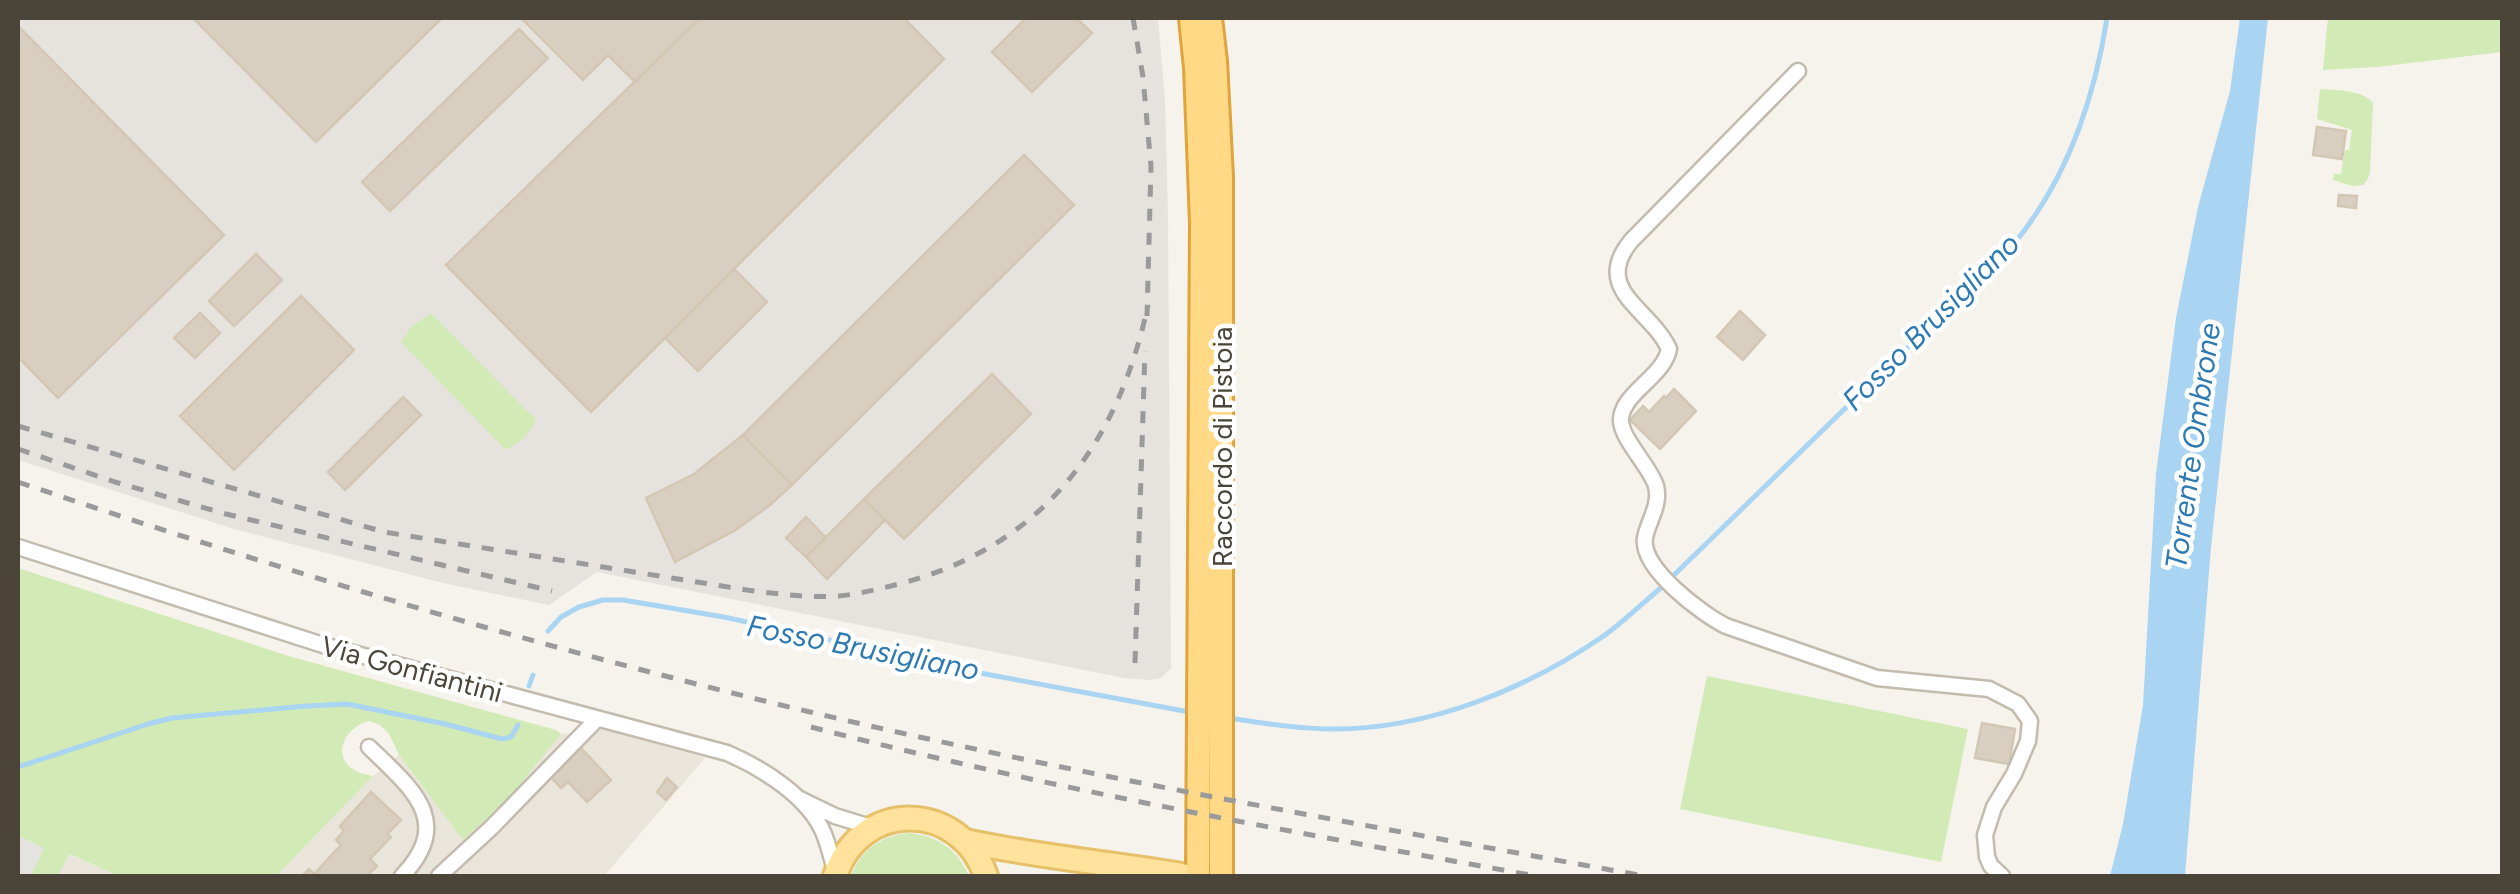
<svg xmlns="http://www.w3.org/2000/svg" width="2520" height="894" font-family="Figtree,sans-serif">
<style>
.residential{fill:#eae5da}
.industrial{fill:#e6e2dd}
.green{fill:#d2eab5}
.parking{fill:#e5e3e0}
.water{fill:#a9d4f2}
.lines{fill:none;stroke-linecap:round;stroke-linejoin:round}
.stream{stroke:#a9d4f2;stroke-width:5}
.building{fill:#d8cfc1;stroke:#d3c7b4;stroke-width:2.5}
.minor-casing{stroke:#c2bbae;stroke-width:19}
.primary-casing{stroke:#e6c16a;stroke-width:28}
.trunk-casing{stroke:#e0a43c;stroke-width:28}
.minor{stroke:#fff;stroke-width:14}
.primary{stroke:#ffe39c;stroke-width:22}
.trunk{stroke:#ffd985;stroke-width:22}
.rail{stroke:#9a9a9a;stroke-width:5;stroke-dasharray:12 12;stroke-linecap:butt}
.labels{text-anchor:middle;stroke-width:9;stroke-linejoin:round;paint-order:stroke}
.street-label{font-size:28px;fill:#4b4439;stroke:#fff}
.water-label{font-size:30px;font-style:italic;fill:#2e7ab2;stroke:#fff}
</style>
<rect width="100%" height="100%" fill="#f6f3ec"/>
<path class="residential" d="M 603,729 L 705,758 L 604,876 L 276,876 L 373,776 L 399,755 L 463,840 L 506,802 L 561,734 Z
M 68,854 L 119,876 L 58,876 Z"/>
<path class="industrial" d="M 18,18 L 1158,18 L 1165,99 L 1168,216 L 1171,668 L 1161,678 L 1148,680 L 1124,678 L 597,572 L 549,605 L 443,583 L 234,529 L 18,460 Z"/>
<path class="green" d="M 2328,18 L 2502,18 L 2502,52 L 2377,67 L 2323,70 Z
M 2320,89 C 2337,91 2362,89 2373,103 L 2370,172 L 2368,179 L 2363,185 L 2353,186 L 2333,180 L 2334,174 L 2341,174 L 2345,150 L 2349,150 L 2352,130 L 2317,119 Z
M 431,313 L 536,420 C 529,434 520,443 506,450 L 401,342 L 412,326 Z
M 18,568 L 292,657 L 556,730 L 561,734 L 506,802 L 463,840 L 399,755 L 389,734 L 380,725 L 369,721 C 346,726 329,757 356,771 C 359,773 369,775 373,776 L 276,876 L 119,876 L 69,854 L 58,876 L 31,876 L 43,848 L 18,836 Z
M 1707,676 L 1968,729 L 1941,862 L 1680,809 Z
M 910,833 C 938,836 958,850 969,876 L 851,876 C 861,850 881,835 910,833 Z"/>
<path class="parking" d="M 18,836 L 44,848 L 31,876 L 18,876 Z"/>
<path class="water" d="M 2240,18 L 2268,18 L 2211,547 L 2185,876 L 2110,876 L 2123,824 L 2143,705 L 2156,474 L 2176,318 L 2198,207 L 2230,91 Z"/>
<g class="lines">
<path class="stream" d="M 1673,576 L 2012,246 C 2067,181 2094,101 2107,18
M 548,631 L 561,617 L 579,607 L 603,600 L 623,600 L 724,617 L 980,673 L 1184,711
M 529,686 L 533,675
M 1235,719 C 1268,724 1301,729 1334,729 C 1429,729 1527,689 1605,635 C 1625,620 1644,602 1663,586
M 18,767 L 148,724 L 172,718 L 307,706 L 347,704 L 445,724 L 502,739 L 511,737 L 518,725"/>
</g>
<path class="building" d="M 193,18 L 442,18 L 316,142 Z
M 521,18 L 700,18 L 635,82 L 608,55 L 583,80 Z
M 700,18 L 904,18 L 944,59 L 591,412 L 446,265 Z
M 1026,18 L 1076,18 L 1092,33 L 1032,92 L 992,52 Z
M 18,26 L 224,235 L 58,398 L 18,357 Z
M 519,29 L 548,58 L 390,211 L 362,182 Z
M 2317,127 L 2346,131 L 2342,159 L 2313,155 Z
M 1024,155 L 1074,205 L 792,485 L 743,435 Z
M 2339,195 L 2357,196 L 2356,208 L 2338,206 Z
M 256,254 L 282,280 L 234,326 L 209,301 Z
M 734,269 L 767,302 L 698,371 L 665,338 Z
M 301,296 L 354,350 L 234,470 L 180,416 Z
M 1740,311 L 1765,335 L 1743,360 L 1717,337 Z
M 200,313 L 220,333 L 195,358 L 174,338 Z
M 992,374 L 1031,414 L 904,539 L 864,499 Z
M 1674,389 L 1696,411 L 1660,449 L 1630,420 L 1643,406 L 1649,412 L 1664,396 L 1666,398 Z
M 403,397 L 421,415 L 345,490 L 328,472 Z
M 743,435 L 792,485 L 770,505 L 734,531 L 675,562 L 646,498 L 694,474 Z
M 864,499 L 885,520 L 827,579 L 806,557 Z
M 806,517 L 826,538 L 806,557 L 786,538 Z
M 1982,723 L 2015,729 L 2009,764 L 1975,758 Z
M 580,747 L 611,780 L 587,802 L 568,782 L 561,788 L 549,775 Z
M 667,778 L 677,787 L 666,800 L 657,792 Z
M 371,792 L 401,820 L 387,834 L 391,837 L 370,859 L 377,866 L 367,876 L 302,876 L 309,869 L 314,874 L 341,845 L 336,840 L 344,831 L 340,826 Z"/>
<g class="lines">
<defs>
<path id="minor" d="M 1798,71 L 1631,241 C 1591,290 1651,309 1669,349 C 1664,376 1624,392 1621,418 C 1619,437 1650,466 1656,486 C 1661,505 1648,521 1645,538 C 1640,568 1702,614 1726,626 L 1877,678 L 1989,689 L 2018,704 L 2030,721 L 2028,741 L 2014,774 L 1994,807 L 1985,835 L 1987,857 L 1991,866 L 2002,876
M 18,547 L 323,645 L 727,753 C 762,768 809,797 824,834 C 829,847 832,860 836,873
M 369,747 C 411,788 455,821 402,876
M 800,799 L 835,816 L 874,828
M 439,876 L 492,827 L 597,719"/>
<path id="primary" d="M 965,841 C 1038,857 1113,863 1187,876
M 835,876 C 860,799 960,800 986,876"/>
<path id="trunk" d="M 1191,18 L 1196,68 L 1202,223 L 1198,876
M 1210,18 L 1215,61 L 1221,177 L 1221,876"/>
</defs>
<use href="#minor" class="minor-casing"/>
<use href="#primary" class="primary-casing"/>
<use href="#trunk" class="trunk-casing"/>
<use href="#minor" class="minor"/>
<use href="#primary" class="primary"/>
<use href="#trunk" class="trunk"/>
<path class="rail" d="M 1133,18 L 1143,77 L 1151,167 L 1147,316
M 18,426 L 384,532 L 747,590 C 778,594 808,598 839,596 C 859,594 879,589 899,584 C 1042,547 1118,445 1148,305
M 18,449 L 115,482 L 226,514 L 552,591
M 18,482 C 278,570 542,648 810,712 C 1085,777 1365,825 1644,876
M 1135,663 L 1145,351
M 811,727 C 1050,789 1293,832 1536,876"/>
</g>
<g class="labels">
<g class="street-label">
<text transform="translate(1222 447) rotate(-90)" y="10">Raccordo di Pistoia</text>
<text transform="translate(412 669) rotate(15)" y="10">Via Gonfiantini</text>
</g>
<g class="water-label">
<text transform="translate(1931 322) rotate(-45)" y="10">Fosso Brusigliano</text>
<text transform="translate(2193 446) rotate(-82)" y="10">Torrente Ombrone</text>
<text transform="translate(863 648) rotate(11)" y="10">Fosso Brusigliano</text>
</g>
</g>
<rect width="2520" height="894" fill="none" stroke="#4b4439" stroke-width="40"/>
</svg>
